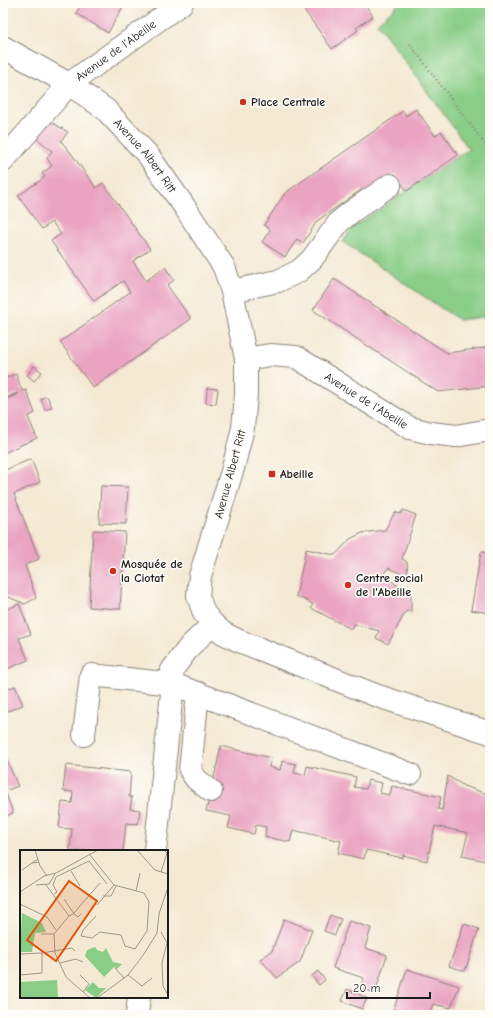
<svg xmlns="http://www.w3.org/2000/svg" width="493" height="1018" font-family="'Comic Neue',sans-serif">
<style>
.green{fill:#89cd87;stroke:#527452}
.building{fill:#eaa4c2}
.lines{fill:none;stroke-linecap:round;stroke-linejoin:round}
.minor-casing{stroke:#888278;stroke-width:24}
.path{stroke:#888278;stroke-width:2.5;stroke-dasharray:1 3;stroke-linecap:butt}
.minor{stroke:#fff;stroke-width:22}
.poi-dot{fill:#c8321e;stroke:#fdfcf7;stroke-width:1.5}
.labels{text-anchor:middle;stroke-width:3.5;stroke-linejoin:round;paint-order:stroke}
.street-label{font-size:12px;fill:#1c1c1c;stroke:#fdfcf7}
.poi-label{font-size:12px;font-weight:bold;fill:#1c1c1c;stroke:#fdfcf7;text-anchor:start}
.inset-road{fill:none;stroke:#9e978a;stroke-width:1}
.view{fill:#de560d;fill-opacity:0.15;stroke:#de560d;stroke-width:2}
.inset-edge{fill:none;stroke:#1c1c1c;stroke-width:2}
</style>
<rect width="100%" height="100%" fill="#fdfcf7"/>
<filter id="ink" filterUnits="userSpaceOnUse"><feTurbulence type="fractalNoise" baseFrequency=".025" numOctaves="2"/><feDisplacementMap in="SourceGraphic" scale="8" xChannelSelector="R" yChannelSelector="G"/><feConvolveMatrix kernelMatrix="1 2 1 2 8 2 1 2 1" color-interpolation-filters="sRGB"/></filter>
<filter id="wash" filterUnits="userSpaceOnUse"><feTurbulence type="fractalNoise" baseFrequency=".012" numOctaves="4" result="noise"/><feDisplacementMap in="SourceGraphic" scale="16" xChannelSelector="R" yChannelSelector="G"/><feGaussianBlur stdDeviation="0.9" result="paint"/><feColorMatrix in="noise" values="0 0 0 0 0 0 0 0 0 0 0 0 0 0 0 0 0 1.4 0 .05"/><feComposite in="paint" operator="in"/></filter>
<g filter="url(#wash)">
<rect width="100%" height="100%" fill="#f4e9d3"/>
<path class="green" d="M 400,3 L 490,3 L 490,316 L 459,320 L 343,242 L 353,227 L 469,149 L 377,23 Z"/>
<g id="blocks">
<path class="building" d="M 82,3 L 125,3 L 108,33 L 76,13 Z
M 299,3 L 364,3 L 373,16 L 356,28 L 358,30 L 332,49 Z
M 416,109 L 435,136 L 441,131 L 458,155 L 407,191 L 395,174 L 365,195 L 361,190 L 317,221 L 303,243 L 297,239 L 285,257 L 262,242 L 270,230 L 264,225 L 285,193 L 403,111 L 406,116 Z
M 48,120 L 68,132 L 61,141 L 71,153 L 96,188 L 103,183 L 150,249 L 133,261 L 146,281 L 165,267 L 174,280 L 167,285 L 191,319 L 93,388 L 60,342 L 130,292 L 123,281 L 94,301 L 51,241 L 61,234 L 52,222 L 42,229 L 18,196 L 45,177 L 42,173 L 52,166 L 47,158 L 52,151 L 34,136 Z
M 334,279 L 447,353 L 490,347 L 490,386 L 438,392 L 313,310 Z
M 34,366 L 42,372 L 34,381 L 27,375 Z
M 16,374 L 22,391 L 26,390 L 35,413 L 28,417 L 37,438 L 3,453 L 3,401 L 18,394 L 18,393 L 3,399 L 3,379 Z
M 207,388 L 218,389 L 216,404 L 206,403 Z
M 46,396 L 48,398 L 52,407 L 45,410 L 41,399 Z
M 31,459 L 40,482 L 14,494 L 39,559 L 25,565 L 36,598 L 25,604 L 6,596 L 3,596 L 3,574 L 6,573 L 3,564 L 3,471 Z
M 101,486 L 128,487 L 126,524 L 99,523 Z
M 403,510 L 416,515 L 402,559 L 407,562 L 408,576 L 395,571 L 388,568 L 383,575 L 411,595 L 411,612 L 406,611 L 388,644 L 376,638 L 379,631 L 354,624 L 351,629 L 311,608 L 313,604 L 296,596 L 306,549 L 335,555 L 350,539 L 362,533 L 385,530 L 395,512 L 400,514 Z
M 93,530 L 125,532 L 120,609 L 89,607 Z
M 481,552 L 490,553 L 490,613 L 471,610 Z
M 19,604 L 31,634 L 19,638 L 28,660 L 3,671 L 3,611 Z
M 15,686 L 23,705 L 3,713 L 3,691 Z
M 221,746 L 271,758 L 269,767 L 280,770 L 282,761 L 296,764 L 294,773 L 305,775 L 307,766 L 356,777 L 354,787 L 366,789 L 368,780 L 382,783 L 380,793 L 390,795 L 392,786 L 441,797 L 438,809 L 442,810 L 448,776 L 464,786 L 490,795 L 490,862 L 462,856 L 468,833 L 435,826 L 427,861 L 403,855 L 403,858 L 366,850 L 364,859 L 338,853 L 341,841 L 293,830 L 290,842 L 265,837 L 266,827 L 256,825 L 254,834 L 228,828 L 231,816 L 206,811 L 211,791 Z
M 3,752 L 18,786 L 5,791 L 13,813 L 3,818 Z
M 66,765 L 131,772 L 129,797 L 132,797 L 130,809 L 140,810 L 138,824 L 126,823 L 123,851 L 70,851 L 72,829 L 59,828 L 62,802 L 72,803 L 73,792 L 63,791 Z
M 330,915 L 341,919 L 335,935 L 324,931 Z
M 284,919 L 312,930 L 300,962 L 277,978 L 260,959 L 272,951 Z
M 349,921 L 371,928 L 365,948 L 387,955 L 375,993 L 360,988 L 364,978 L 333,968 Z
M 464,924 L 479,929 L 465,971 L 449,966 Z
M 407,969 L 459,986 L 451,1008 L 433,1004 L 429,1015 L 392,1015 Z
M 318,971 L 325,980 L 319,985 L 312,976 Z
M 347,989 L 367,998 L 362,1009 L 342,1001 Z"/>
</g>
</g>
<g filter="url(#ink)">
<use href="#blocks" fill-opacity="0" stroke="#888278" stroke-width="1"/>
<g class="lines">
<defs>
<g id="minor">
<path id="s1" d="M 3,47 L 69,84 L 105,109 L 148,155 L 184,206 L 224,267 L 232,291 L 246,359 L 246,395 L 243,428 L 233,468 L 200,576 L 198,596 L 204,613 L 213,624 L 223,633 L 237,640 L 375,695 L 490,733"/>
<path id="s2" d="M 3,161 L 69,84 L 182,3"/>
<path d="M 232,291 L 278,281 L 299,271 L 312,259 L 339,222 L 351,212 L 390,185"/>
<path id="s3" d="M 246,359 L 270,355 L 296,357 L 410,428 L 431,433 L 456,436 L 490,430"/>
<path d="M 198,693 L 190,770 L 196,779 L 211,791"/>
<path d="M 84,735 L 91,675 L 173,684 L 410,774"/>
<path d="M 155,851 L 173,684 L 172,670 L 190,646 L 213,624"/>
<path d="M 137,1015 L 139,997"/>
</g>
</defs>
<use href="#minor" class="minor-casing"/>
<path class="path" d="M 410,44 L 490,151"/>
<use href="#minor" class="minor"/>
</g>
</g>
<g class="poi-dot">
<circle cx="243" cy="102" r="4"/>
<rect x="268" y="470" width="8" height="8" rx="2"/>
<circle cx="113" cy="571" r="4"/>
<circle cx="348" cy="585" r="4"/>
</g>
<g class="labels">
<g class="street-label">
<text dy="4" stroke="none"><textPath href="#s2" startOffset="159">Avenue de l'Abeille</textPath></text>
<text dy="4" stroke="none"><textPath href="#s1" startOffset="181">Avenue Albert Ritt</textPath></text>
<text dy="4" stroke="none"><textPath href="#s3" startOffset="133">Avenue de l'Abeille</textPath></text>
<text transform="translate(230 474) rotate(-75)" y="4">Avenue Albert Ritt</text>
</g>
<g class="poi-label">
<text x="251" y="106">Place Centrale</text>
<text x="280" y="478">Abeille</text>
<text x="121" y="568">Mosquée de<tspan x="121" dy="14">la Ciotat</tspan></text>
<text x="356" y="582">Centre social<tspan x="356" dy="14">de l'Abeille</tspan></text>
</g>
</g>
<g transform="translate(20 850)">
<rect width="148" height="148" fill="#f4e9d3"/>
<path d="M 2,63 L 22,73 L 26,82 L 15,83 L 12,102 L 0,102 ZM 75,97 L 77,100 L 83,102 L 86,98 L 93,112 L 102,114 L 97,119 L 94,117 L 84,127 L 65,106 L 67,100 ZM 37,130 L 38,148 L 0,148 L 0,132 ZM 73,132 L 79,138 L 86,138 L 76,148 L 65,140 Z" fill="#89cd87"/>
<path class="inset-road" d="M 15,0 L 20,16 L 27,26M 117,0 L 135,20 L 148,24M 70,5 L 94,35 L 124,43 L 129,52 L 127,81 L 115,99 L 105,96 L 101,85 L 80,82 L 72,88 L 61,86 L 63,80 L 76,66M 18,9 L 12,13 L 19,12M 2,20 L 12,13M 51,21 L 60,36M 141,22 L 147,3 L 144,0M 16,35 L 29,34 L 35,24M 26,35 L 49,66 L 34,84 L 35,103 L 46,127 L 70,148M 116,41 L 120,23M 0,42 L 24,26 L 36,23 L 78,0M 34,44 L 37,42 L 33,35 L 36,27 L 69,11 L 87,34M 83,46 L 91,46 L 96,36M 44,49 L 54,64 L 58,67 L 61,64M 0,54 L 27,67 L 36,80M 77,55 L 94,35M 49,66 L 53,64 L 80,33M 141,82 L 147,93 L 142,113 L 143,136 L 148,145M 21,84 L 34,84M 0,104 L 22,103M 40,113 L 56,109 L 63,112M 95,118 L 104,128M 0,125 L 22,123 L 22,103 L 52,98 L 55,101M 60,125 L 69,134 L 63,142M 108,125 L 122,136 L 132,128M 77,148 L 108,125 L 124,104 L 137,83 L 139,64 L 148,37"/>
<path class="view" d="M 49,31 L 77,51 L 36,111 L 7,90 Z"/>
<rect width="148" height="148" class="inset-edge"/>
</g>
<rect width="493" height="1018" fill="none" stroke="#fdfcf7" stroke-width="16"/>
<path d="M347 992v6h83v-6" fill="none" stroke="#1c1c1c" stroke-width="2"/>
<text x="353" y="992" font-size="12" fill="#1c1c1c" stroke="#fdfcf7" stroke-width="3" paint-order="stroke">20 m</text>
</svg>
